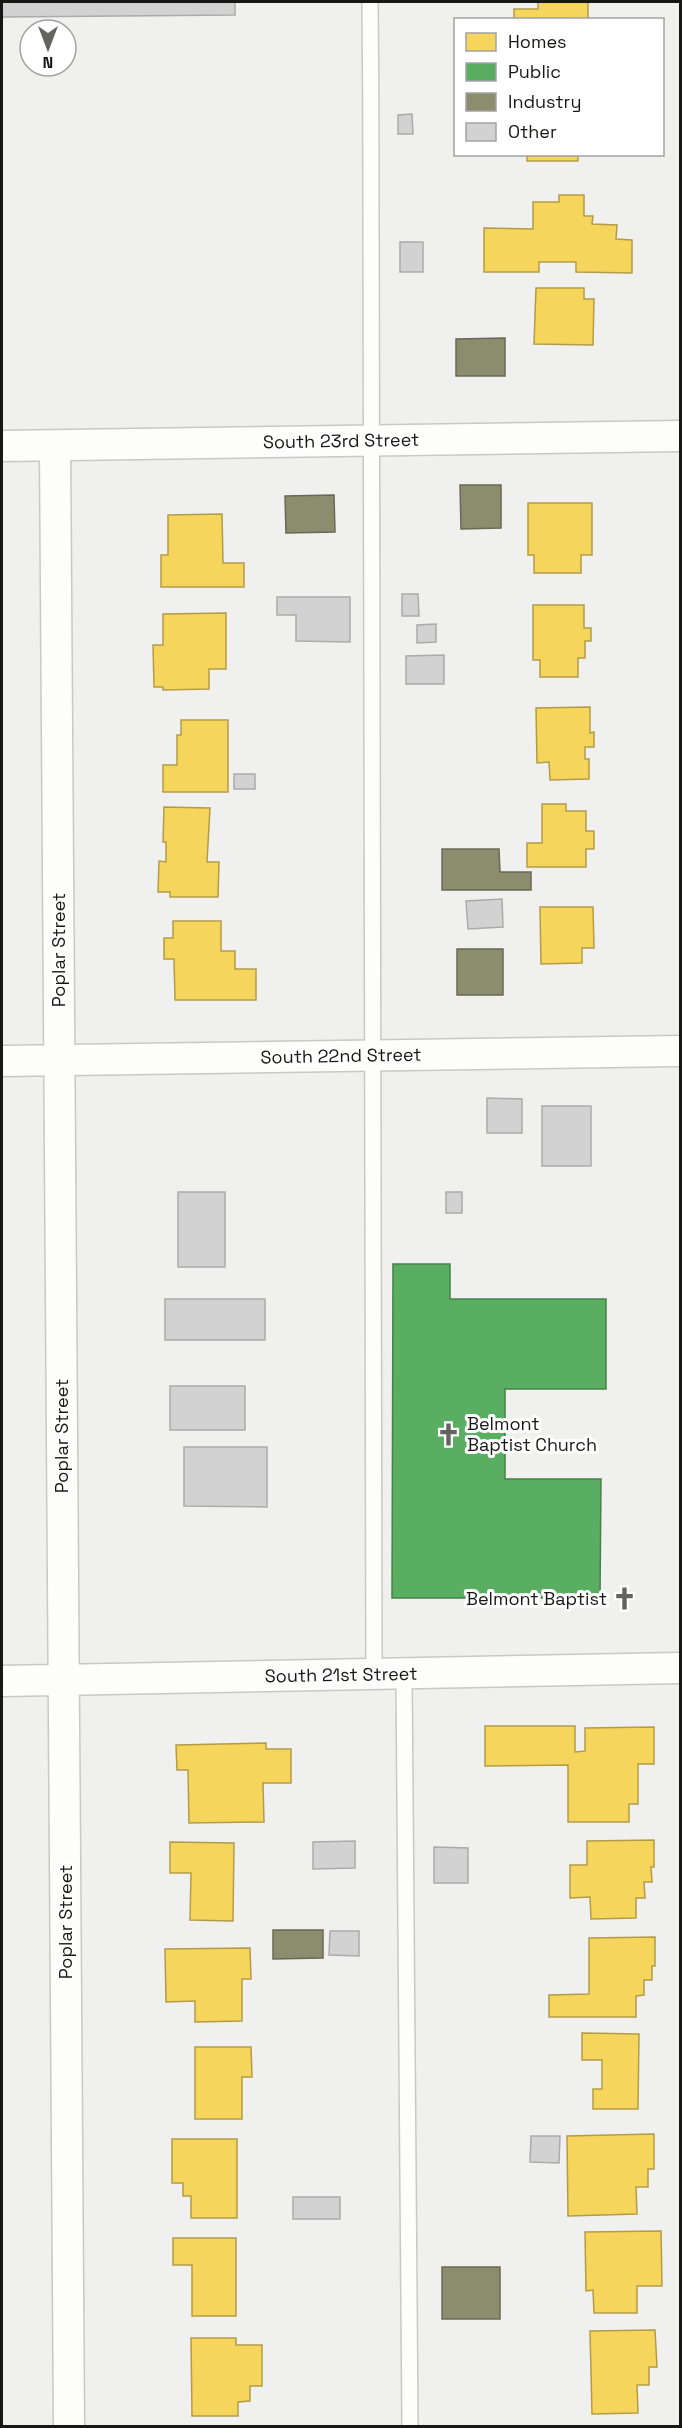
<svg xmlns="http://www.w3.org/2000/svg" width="682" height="2428" font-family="'Space Grotesk',sans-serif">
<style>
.homes{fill:#f6d55c;stroke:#b39c47;stroke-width:1.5}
.public{fill:#5aae61;stroke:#46814a;stroke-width:1.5}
.industry{fill:#8c8c6e;stroke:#696954;stroke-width:1.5}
.building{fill:#d2d2d2;stroke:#ababaa;stroke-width:1.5}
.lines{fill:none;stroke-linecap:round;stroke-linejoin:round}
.service-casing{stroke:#c8c8c6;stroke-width:18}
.minor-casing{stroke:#c8c8c6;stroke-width:33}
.service{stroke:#fdfdfc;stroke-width:15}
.minor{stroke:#fdfdfc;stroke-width:30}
.labels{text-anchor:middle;stroke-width:6;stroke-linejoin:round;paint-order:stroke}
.street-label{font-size:18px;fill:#171716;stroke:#fff}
.poi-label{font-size:18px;fill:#171716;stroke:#fff;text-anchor:start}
</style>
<rect width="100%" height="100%" fill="#f0f0ee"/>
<path class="homes" d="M 538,2 L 588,2 L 588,20 L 514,20 L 514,9 L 538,9 Z
M 527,154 L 578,154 L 578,161 L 527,161 Z
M 559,195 L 584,195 L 584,216 L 593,216 L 592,224 L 617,225 L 616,239 L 632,240 L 632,273 L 576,272 L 576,262 L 539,262 L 539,272 L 484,272 L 484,228 L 533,229 L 533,202 L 559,202 Z
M 536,288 L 584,288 L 584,299 L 594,299 L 593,345 L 534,344 Z
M 528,503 L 592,503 L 592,555 L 581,555 L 581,573 L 534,573 L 534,555 L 528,555 Z
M 222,514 L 223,563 L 244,563 L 244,587 L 161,587 L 161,555 L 168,555 L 168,515 Z
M 533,605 L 584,605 L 584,628 L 591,628 L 591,641 L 585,641 L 585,658 L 578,658 L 578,677 L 540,677 L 540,660 L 533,660 Z
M 226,613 L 226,669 L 209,669 L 209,689 L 163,690 L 163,687 L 154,687 L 153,645 L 163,645 L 163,614 Z
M 590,707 L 590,733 L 594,732 L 594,747 L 585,747 L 585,759 L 589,759 L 589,779 L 550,780 L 549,762 L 537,763 L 536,708 Z
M 181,720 L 228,720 L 228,792 L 163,792 L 163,765 L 177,765 L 177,735 L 181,735 Z
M 542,804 L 566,804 L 566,811 L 586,811 L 586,831 L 594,831 L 594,849 L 586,849 L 586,867 L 527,867 L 527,843 L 542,843 Z
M 164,807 L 210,808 L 207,862 L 219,862 L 218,897 L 170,897 L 170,892 L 158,892 L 159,861 L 166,862 L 166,842 L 163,842 Z
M 540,907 L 593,907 L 594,948 L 582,948 L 582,963 L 541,964 Z
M 173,921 L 221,921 L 221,951 L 235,951 L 235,969 L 256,969 L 256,1000 L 175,1000 L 174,959 L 164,959 L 164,938 L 173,938 Z
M 485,1726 L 575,1726 L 575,1752 L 585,1751 L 585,1728 L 654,1727 L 654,1764 L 638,1764 L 638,1804 L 629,1804 L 629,1822 L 568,1822 L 568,1765 L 485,1766 Z
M 266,1743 L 266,1749 L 291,1749 L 291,1783 L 263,1783 L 264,1822 L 189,1823 L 188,1770 L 177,1770 L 176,1745 Z
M 654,1840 L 654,1867 L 651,1867 L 652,1882 L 644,1882 L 645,1898 L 636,1898 L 636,1918 L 591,1919 L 590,1897 L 570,1898 L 570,1865 L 587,1865 L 587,1841 Z
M 170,1842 L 234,1843 L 233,1921 L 190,1920 L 191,1873 L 170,1873 Z
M 655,1937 L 655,1966 L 652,1966 L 652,1980 L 644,1980 L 644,1995 L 636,1996 L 636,2017 L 549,2017 L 549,1995 L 589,1994 L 589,1938 Z
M 250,1948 L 251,1979 L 242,1979 L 242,2021 L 195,2022 L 195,2001 L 166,2002 L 165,1949 Z
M 582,2033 L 639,2034 L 638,2109 L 593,2109 L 593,2089 L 602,2089 L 602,2060 L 582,2060 Z
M 195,2047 L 251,2047 L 252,2077 L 242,2077 L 242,2119 L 195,2119 Z
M 654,2134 L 654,2169 L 648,2169 L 648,2187 L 636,2187 L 637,2214 L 568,2216 L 567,2136 Z
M 172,2139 L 237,2139 L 237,2218 L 191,2218 L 191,2196 L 183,2196 L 183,2183 L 172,2183 Z
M 661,2231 L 662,2286 L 637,2286 L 637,2313 L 594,2313 L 593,2290 L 586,2291 L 585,2232 Z
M 173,2238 L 236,2238 L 236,2316 L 192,2316 L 192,2265 L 173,2265 Z
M 655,2330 L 657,2367 L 649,2367 L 649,2385 L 637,2385 L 638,2413 L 592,2414 L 590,2331 Z
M 191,2338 L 236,2338 L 236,2345 L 262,2345 L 262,2386 L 250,2386 L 250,2401 L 238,2402 L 238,2416 L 192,2416 Z"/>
<path class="public" d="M 393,1264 L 450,1264 L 450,1299 L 606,1299 L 606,1389 L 505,1389 L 505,1479 L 601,1479 L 600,1598 L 392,1598 Z"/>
<path class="industry" d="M 505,338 L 505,376 L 456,376 L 456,339 Z
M 460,485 L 501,485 L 501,528 L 461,529 Z
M 334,495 L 335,532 L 286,533 L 285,496 Z
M 442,849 L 499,849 L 500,872 L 531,872 L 531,890 L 442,890 Z
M 457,949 L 503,949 L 503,995 L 457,995 Z
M 273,1930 L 323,1930 L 323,1958 L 273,1959 Z
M 442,2267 L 500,2267 L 500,2319 L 442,2319 Z"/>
<path class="building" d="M 2,2 L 235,2 L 235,15 L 2,17 Z
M 412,114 L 413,134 L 398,134 L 398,115 Z
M 400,242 L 423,242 L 423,272 L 400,272 Z
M 402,594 L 418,594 L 419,616 L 402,616 Z
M 277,597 L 350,597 L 350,642 L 296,641 L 296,615 L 277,615 Z
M 436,624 L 436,642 L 417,643 L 417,625 Z
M 444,655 L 444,684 L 406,684 L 406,656 Z
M 234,774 L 255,774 L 255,789 L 234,789 Z
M 502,899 L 503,927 L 468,929 L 466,901 Z
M 487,1098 L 522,1099 L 522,1133 L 487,1133 Z
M 542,1106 L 591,1106 L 591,1166 L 542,1166 Z
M 178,1192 L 225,1192 L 225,1267 L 178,1267 Z
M 446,1192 L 462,1192 L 462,1213 L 446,1213 Z
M 165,1299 L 265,1299 L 265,1340 L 165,1340 Z
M 170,1386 L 245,1386 L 245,1430 L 170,1430 Z
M 184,1447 L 267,1447 L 267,1507 L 184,1506 Z
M 355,1841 L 355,1868 L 313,1869 L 313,1842 Z
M 434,1847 L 468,1848 L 468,1883 L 434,1883 Z
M 330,1931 L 359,1931 L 359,1956 L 329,1955 Z
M 531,2136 L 560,2136 L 559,2163 L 530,2162 Z
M 293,2197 L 340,2197 L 340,2219 L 293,2219 Z"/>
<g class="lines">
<defs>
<path id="service" d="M 370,2 C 375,559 372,1116 374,1674
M 404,1673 L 410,2426"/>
<path id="minor" d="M 2,446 L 680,436
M 55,446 L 69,2426
M 2,1061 L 680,1051
M 2,1681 L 680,1668"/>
</defs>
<use href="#service" class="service-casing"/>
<use href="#minor" class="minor-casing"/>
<use href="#service" class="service"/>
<use href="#minor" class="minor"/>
</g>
<defs>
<symbol id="church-bare" viewBox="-9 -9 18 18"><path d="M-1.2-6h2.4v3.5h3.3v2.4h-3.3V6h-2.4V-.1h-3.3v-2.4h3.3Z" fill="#636362" stroke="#fff" stroke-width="2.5" paint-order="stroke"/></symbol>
</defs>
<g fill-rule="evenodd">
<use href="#church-bare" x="432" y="1418" width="33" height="33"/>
<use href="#church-bare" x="608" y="1582" width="33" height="33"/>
</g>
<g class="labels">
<g class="street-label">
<text transform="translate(341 441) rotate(-1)" y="6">South 23rd Street</text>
<text transform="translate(59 950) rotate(-90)" y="6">Poplar Street</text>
<text transform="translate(341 1056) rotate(-1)" y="6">South 22nd Street</text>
<text transform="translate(62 1436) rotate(-90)" y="6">Poplar Street</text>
<text transform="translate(341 1675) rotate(-1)" y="6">South 21st Street</text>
<text transform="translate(66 1922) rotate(-90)" y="6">Poplar Street</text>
</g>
<g class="poi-label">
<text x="467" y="1430">Belmont<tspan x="467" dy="21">Baptist Church</tspan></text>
<text x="607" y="1605" text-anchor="end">Belmont Baptist</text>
</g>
</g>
<rect width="682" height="2428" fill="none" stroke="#171716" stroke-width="6"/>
<rect x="454" y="18" width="210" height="138" fill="#ffffff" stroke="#a2a2a2" stroke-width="1.5"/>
<rect x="466" y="33" width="30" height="18" fill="#f6d55c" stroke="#a2a2a2" stroke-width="1.5"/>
<text x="508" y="48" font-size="18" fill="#171716">Homes</text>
<rect x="466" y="63" width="30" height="18" fill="#5aae61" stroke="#a2a2a2" stroke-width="1.5"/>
<text x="508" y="78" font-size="18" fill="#171716">Public</text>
<rect x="466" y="93" width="30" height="18" fill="#8c8c6e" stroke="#a2a2a2" stroke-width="1.5"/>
<text x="508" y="108" font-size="18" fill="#171716">Industry</text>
<rect x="466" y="123" width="30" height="18" fill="#d2d2d2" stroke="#a2a2a2" stroke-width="1.5"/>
<text x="508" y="138" font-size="18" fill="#171716">Other</text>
<g transform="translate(48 48) rotate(180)"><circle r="28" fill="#ffffff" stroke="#a2a2a2" stroke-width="1.5"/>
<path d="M0-4.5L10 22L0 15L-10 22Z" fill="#636362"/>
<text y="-9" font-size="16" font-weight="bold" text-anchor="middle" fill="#171716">N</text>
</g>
</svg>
